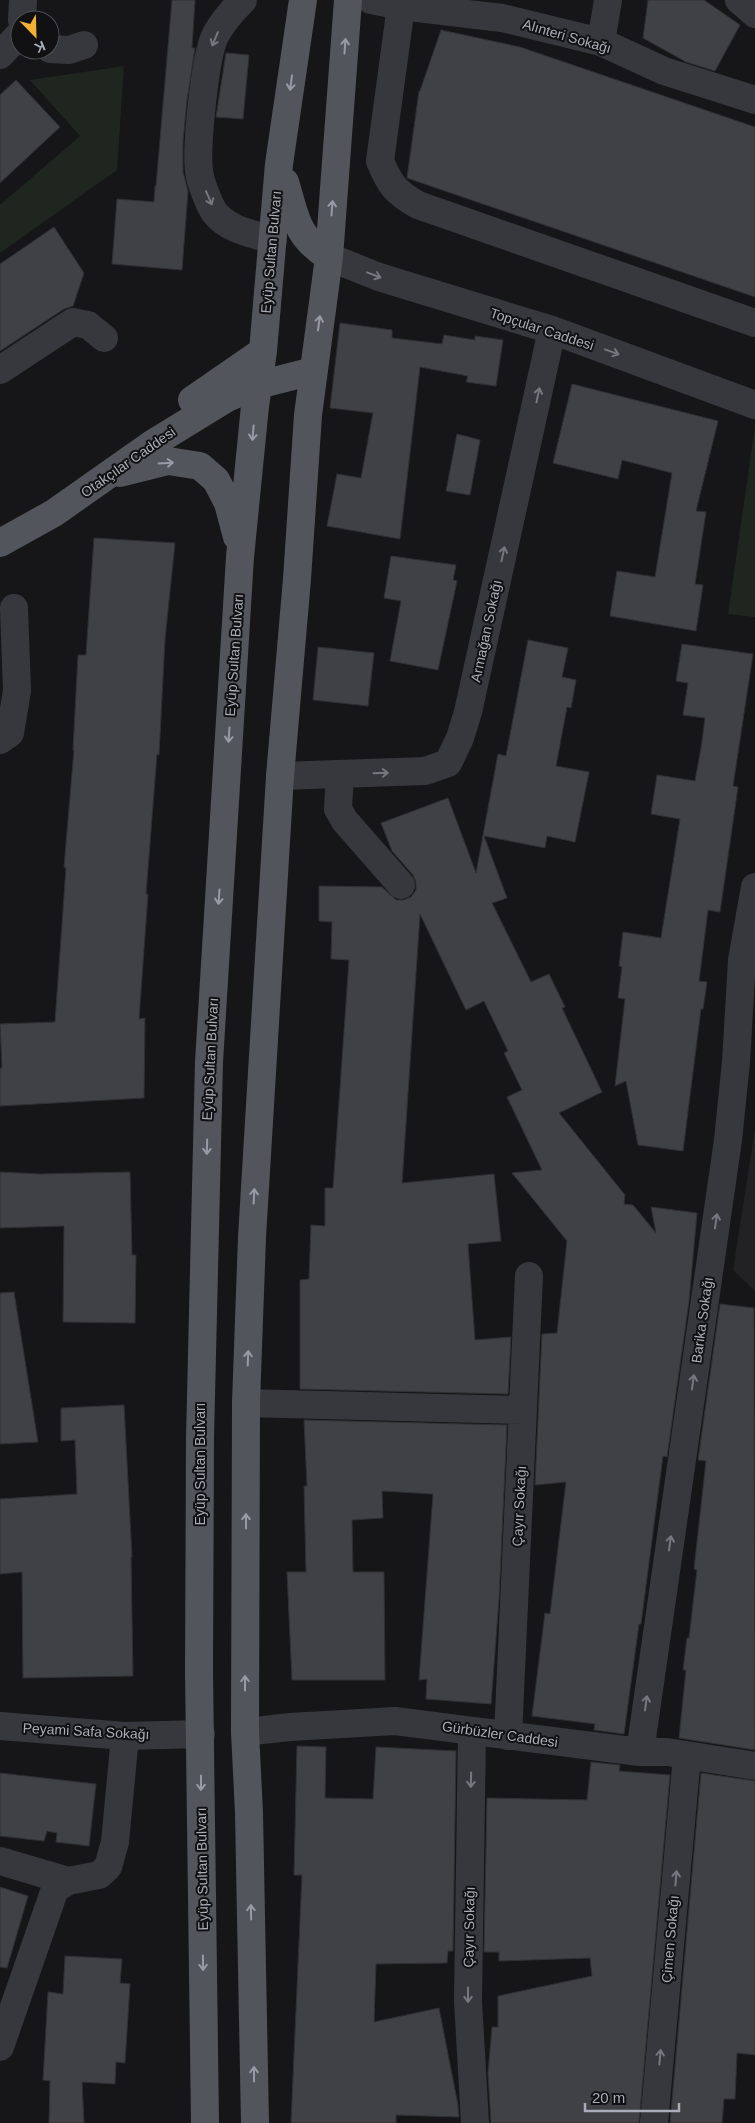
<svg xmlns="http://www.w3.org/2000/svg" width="755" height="2123" font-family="Helvetica,sans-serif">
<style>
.built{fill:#222225}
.green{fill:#1e261f}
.building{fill:#404145;stroke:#303034}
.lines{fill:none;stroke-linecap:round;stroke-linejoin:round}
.minor{stroke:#37383d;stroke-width:28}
.major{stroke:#53555c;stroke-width:28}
.oneway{stroke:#757881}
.oneway2{stroke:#979ba6}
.labels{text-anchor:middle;stroke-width:4;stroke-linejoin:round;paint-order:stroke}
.street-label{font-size:14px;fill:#a8adb8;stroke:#111113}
</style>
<rect width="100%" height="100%" fill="#161618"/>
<path class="built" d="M 755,1129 L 755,1291 L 733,1270 Z"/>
<path class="green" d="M 124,66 L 117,170 L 0,253 L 0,205 L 80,136 L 30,80 Z
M 755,426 L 755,617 L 728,614 Z"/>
<path class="building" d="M 172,0 L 195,0 L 192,48 L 195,48 L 187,100 L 183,141 L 183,172 L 188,191 L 182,270 L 112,264 L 117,199 L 154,202 L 155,186 L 156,186 Z
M 648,0 L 704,0 L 740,25 L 715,71 L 686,62 L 643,38 Z
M 441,30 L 520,47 L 755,127 L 755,297 L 407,178 L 419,91 L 420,91 Z
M 226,53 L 249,55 L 243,119 L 216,117 Z
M 16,80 L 60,127 L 0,183 L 0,95 Z
M 54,227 L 84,273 L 73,306 L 64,309 L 0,351 L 0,264 Z
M 340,323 L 392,330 L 392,338 L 442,344 L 444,335 L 475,340 L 475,336 L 503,340 L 496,386 L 466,382 L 468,376 L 420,367 L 400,539 L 327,526 L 337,474 L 361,478 L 373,413 L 330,408 Z
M 572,384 L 718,421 L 696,511 L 706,512 L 695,584 L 703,585 L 696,631 L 610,616 L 617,571 L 655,577 L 672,473 L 622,460 L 618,479 L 553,463 Z
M 457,434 L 480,440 L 470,495 L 446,491 Z
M 94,538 L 175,543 L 165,639 L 159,755 L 157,754 L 146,894 L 148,894 L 139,1019 L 145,1018 L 144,1098 L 0,1106 L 0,1068 L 2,1068 L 0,1024 L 55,1022 L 66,868 L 64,867 L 74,750 L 73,750 L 78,655 L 86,655 Z
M 391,556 L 456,565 L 453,580 L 457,581 L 438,670 L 390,661 L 401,601 L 384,598 Z
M 528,640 L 568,648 L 562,677 L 576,680 L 571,708 L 567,707 L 556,766 L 589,772 L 575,842 L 547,836 L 545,848 L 484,836 L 507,898 L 492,903 L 531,982 L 549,974 L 565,1007 L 562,1008 L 602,1092 L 559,1113 L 625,1195 L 624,1204 L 633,1205 L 656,1233 L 651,1207 L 697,1213 L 689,1301 L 667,1457 L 663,1456 L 641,1624 L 639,1624 L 624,1734 L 594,1730 L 595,1724 L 532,1716 L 545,1613 L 550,1614 L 566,1482 L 535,1485 L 542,1334 L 557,1333 L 567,1241 L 512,1173 L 542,1170 L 507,1097 L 522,1090 L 504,1053 L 508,1051 L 484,1001 L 466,1010 L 420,914 L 402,1183 L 494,1174 L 501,1241 L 468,1244 L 475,1340 L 511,1337 L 508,1394 L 300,1389 L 300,1280 L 309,1279 L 311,1225 L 325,1226 L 325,1188 L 333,1188 L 349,960 L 331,959 L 332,922 L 319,921 L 319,886 L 382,887 L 396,900 L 404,900 L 411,897 L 416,890 L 416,882 L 413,875 L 392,851 L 381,823 L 448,798 L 476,873 L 498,754 L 506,756 Z
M 682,644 L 753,654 L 733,786 L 738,787 L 720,912 L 708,910 L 699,981 L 707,982 L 703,1009 L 701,1009 L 683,1151 L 638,1145 L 626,1081 L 615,1086 L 625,999 L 618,998 L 622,967 L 619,966 L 623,932 L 661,938 L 680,819 L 651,814 L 657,775 L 695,781 L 701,748 L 705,718 L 683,715 L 688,683 L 676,681 Z
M 318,647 L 374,653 L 368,706 L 313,700 Z
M 0,1172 L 40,1174 L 130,1172 L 132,1255 L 136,1255 L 135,1323 L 63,1322 L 64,1226 L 0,1228 Z
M 14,1292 L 38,1442 L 0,1444 L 0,1293 Z
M 720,1304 L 754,1308 L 755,1750 L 679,1738 L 686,1670 L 683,1670 L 687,1638 L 689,1638 L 697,1570 L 694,1569 L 706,1461 L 698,1460 Z
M 124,1405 L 132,1557 L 131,1557 L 133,1676 L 23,1678 L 22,1572 L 0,1574 L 0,1499 L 77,1494 L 75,1440 L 61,1441 L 61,1408 Z
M 304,1420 L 507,1425 L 499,1599 L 491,1704 L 426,1699 L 427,1679 L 419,1680 L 433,1494 L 382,1491 L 383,1518 L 352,1520 L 353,1572 L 384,1572 L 385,1680 L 292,1680 L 287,1572 L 306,1572 L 304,1486 L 307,1486 Z
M 297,1746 L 326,1747 L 325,1798 L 373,1799 L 376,1747 L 456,1751 L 453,1951 L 448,1951 L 447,1963 L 376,1964 L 374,2022 L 439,2008 L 458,2105 L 459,2117 L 396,2115 L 396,2123 L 291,2123 L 302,1875 L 294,1875 Z
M 591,1762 L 620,1765 L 619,1771 L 670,1775 L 639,2123 L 491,2123 L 488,2073 L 492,2027 L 498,2027 L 498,1996 L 592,1976 L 590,1958 L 499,1961 L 499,1952 L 484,1952 L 487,1798 L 587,1800 Z
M 0,1773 L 96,1784 L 89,1846 L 56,1842 L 57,1833 L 47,1831 L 44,1841 L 0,1836 Z
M 701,1773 L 755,1781 L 755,2055 L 737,2053 L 735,2099 L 724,2099 L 722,2123 L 670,2123 Z
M 0,1887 L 28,1896 L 7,1968 L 0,1967 Z
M 65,1956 L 122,1959 L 120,1983 L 130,1984 L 125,2063 L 116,2062 L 115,2084 L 82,2082 L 84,2123 L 49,2123 L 50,2081 L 43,2080 L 48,1992 L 63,1994 Z"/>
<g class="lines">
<path class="minor" d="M 243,0 C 232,11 222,22 215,36 C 205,57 196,146 199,171 C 200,181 209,205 215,213 C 228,230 254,234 273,240
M 371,0 L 401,6 L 502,18 L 601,42 L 664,71 L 755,100
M 739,0 L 755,14
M 401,6 L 380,161 C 390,185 395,192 418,205 L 755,323
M 22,20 L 23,0
M 601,42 L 608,0
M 50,49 L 69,50 L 84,45
M 0,55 L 20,34
M 329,257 L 379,277 L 552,330 L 755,405
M 0,370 L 73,322 L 88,325 L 104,338
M 0,740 L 10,733 L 17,691 L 14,608
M 340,774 L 338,809 L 345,821 L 401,885
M 280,776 L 425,771 L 448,763 L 460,738 L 468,712 L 552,330
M 246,1403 L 523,1410
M 0,1726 L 125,1736 L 201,1734
M 472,1731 L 468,2001 L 475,2123
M 245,1732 L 290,1727 L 395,1721 L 640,1752 L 667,1752 L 755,1766
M 508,1736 L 529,1276
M 640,1752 L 728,1140 L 736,1062 L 742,960 L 755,887
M 0,1861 L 68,1881
M 0,2047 L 55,1889 L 68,1881 L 99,1875 L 108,1867 L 115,1842 L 125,1736
M 654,2123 L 687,1756"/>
<path class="major" d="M 285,182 C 296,217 295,236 329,257
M 192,400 L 263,351
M 120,473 L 168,461 L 200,466 L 216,480 L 228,503 L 237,537
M 0,543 L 54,513 L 152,444 L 227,398 L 258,385 L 313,371
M 205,2123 L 199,1672 L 200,1438 L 209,1062 L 240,557 L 255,406 L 263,351 L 279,164 L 303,0
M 255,2123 L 249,1813 L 245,1732 L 246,1403 L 252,1237 L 280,776 L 297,579 L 308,415 L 329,257 L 348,0"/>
</g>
<defs><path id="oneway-shaft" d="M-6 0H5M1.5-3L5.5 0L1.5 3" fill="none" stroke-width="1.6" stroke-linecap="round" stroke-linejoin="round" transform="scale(1.25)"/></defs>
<g class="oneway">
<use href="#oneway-shaft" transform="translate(215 39) rotate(113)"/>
<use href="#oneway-shaft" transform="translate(209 198) rotate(66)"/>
<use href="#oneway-shaft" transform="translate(374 275) rotate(21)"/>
<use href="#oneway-shaft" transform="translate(612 352) rotate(20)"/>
<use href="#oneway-shaft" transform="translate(538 395) rotate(-78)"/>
<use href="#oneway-shaft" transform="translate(503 554) rotate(-78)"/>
<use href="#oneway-shaft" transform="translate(381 773) rotate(-2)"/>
<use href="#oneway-shaft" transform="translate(716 1221) rotate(-82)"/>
<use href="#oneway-shaft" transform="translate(693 1382) rotate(-82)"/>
<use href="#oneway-shaft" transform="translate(670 1543) rotate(-82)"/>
<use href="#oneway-shaft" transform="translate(646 1703) rotate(-82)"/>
<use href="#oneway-shaft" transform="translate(471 1780) rotate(91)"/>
<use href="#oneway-shaft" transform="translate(676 1878) rotate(-85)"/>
<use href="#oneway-shaft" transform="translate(468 1995) rotate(90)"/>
<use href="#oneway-shaft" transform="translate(660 2057) rotate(-85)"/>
</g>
<g class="oneway2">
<use href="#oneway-shaft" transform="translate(345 46) rotate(-86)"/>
<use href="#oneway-shaft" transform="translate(291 83) rotate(98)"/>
<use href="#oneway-shaft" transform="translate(332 208) rotate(-86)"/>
<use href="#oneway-shaft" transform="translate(319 323) rotate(-82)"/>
<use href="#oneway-shaft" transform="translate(253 433) rotate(95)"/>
<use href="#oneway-shaft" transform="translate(166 463) rotate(-3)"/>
<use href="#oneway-shaft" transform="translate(229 735) rotate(94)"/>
<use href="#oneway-shaft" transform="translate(219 897) rotate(94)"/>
<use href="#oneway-shaft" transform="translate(207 1147) rotate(91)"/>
<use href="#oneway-shaft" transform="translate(254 1196) rotate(-87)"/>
<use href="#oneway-shaft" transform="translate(248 1358) rotate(-88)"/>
<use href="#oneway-shaft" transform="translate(246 1521) rotate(-90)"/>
<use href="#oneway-shaft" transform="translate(245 1683) rotate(-90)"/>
<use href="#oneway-shaft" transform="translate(201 1783) rotate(90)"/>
<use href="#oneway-shaft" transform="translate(251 1912) rotate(-91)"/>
<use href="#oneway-shaft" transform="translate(203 1963) rotate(89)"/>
<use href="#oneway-shaft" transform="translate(254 2074) rotate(-90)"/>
</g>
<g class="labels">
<g class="street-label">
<text transform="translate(567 36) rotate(16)" y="5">Alınteri Sokağı</text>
<text transform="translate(271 252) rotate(-85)" y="5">Eyüp Sultan Bulvarı</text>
<text transform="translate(542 329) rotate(18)" y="5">Topçular Caddesi</text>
<text transform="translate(128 462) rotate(-35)" y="5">Otakçılar Caddesi</text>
<text transform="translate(486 631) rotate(-78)" y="5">Armağan Sokağı</text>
<text transform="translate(234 655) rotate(-86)" y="5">Eyüp Sultan Bulvarı</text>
<text transform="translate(210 1059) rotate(-87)" y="5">Eyüp Sultan Bulvarı</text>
<text transform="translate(702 1320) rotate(-82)" y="5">Barika Sokağı</text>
<text transform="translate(200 1464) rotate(-90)" y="5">Eyüp Sultan Bulvarı</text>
<text transform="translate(519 1506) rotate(-87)" y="5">Çayır Sokağı</text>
<text transform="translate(86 1731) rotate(3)" y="5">Peyami Safa Sokağı</text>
<text transform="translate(500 1734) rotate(8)" y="5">Gürbüzler Caddesi</text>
<text transform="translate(202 1869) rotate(-91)" y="5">Eyüp Sultan Bulvarı</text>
<text transform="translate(469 1927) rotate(-89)" y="5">Çayır Sokağı</text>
<text transform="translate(670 1939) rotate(-85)" y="5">Çimen Sokağı</text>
</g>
</g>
<g transform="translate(35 35) rotate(157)"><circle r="24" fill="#111113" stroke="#4d4f55"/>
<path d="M0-4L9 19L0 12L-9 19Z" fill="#f2b134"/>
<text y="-8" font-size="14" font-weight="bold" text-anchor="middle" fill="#a8adb8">K</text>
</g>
<path d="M585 2103v8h94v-8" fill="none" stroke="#a8adb8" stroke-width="2.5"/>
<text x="592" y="2103" font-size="15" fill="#a8adb8" stroke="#111113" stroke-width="4" paint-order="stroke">20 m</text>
</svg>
